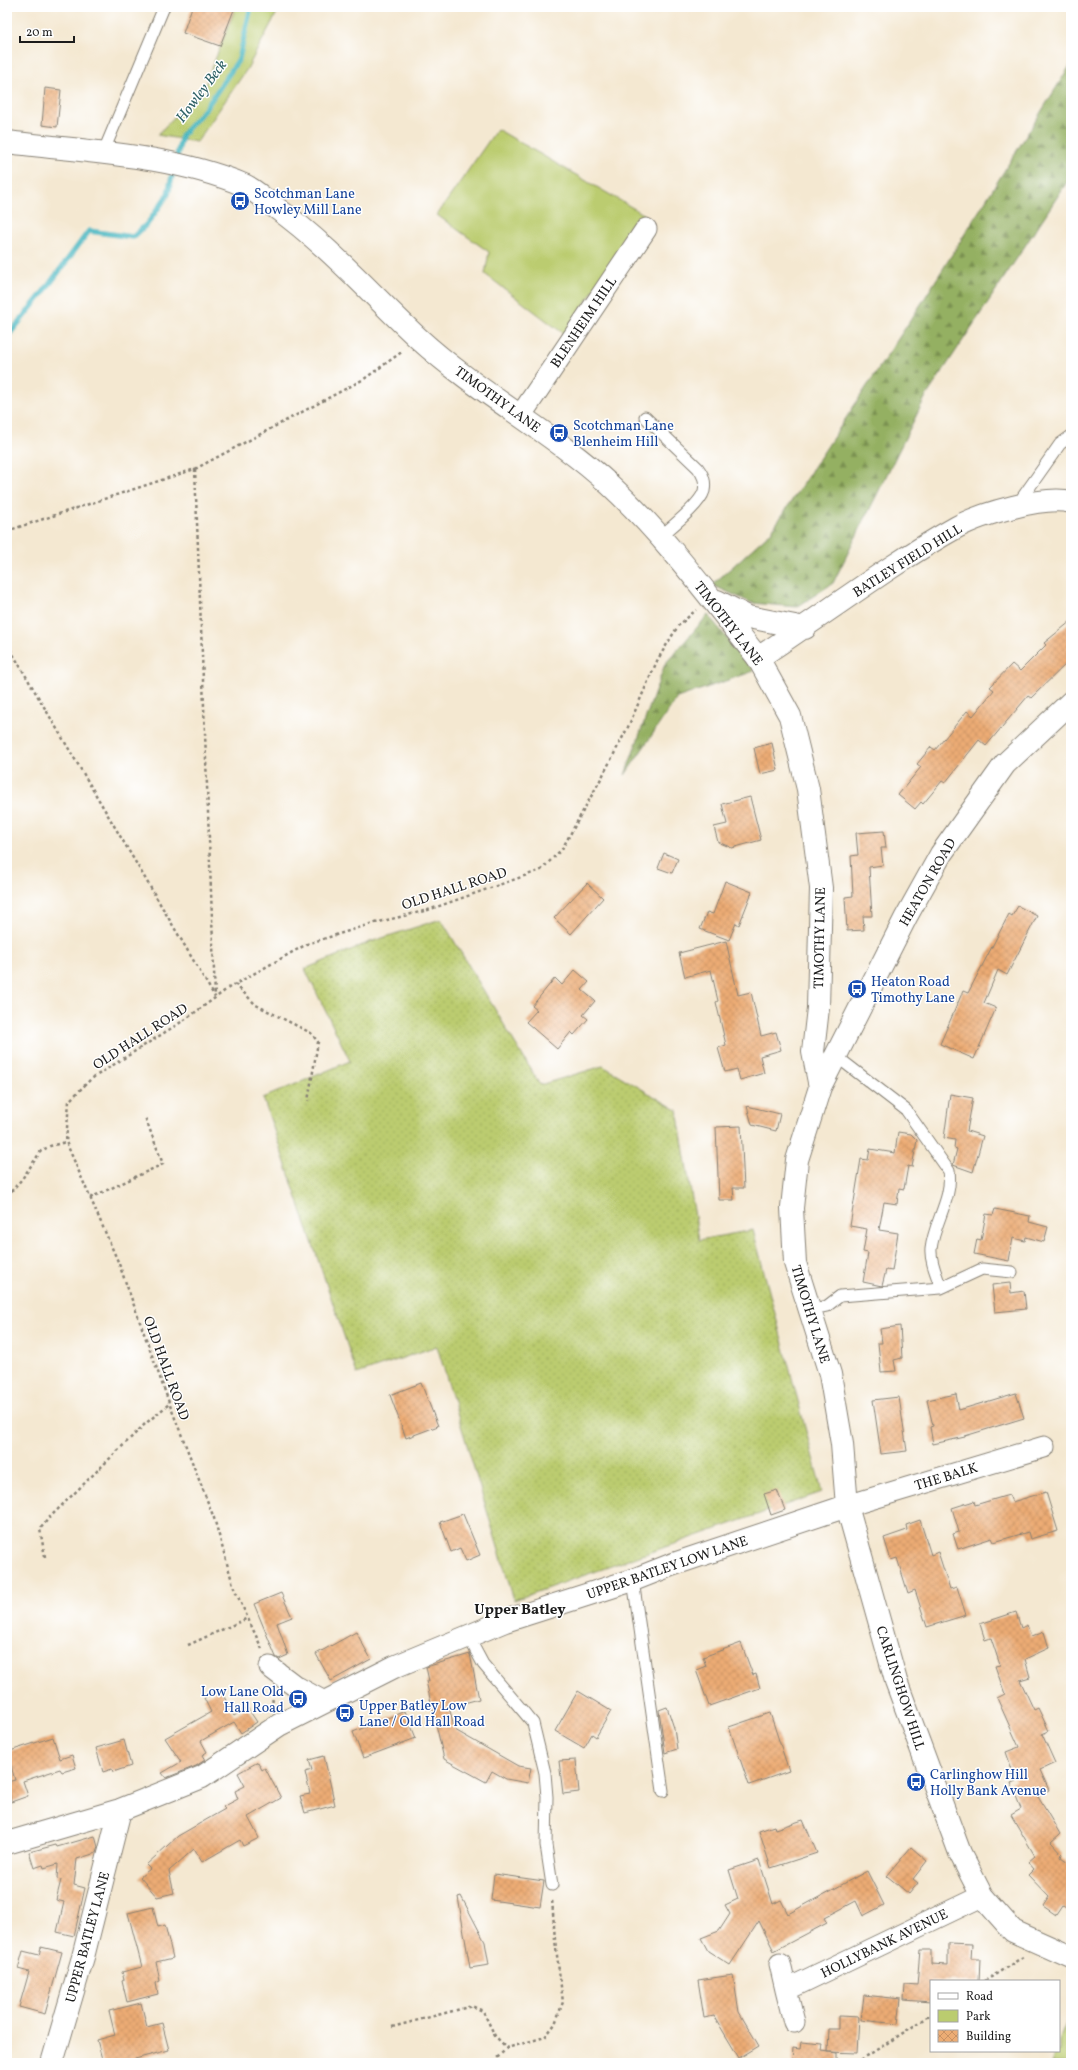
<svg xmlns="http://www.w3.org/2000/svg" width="1078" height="2070" font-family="Vollkorn,serif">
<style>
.green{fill:#bbcc6f;stroke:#6c7446}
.forest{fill:url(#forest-firs);stroke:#58663f}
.garden{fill:url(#garden-dots);stroke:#6c7446}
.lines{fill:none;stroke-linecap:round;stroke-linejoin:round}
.stream{stroke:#47b6c0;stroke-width:5.5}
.building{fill:url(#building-cross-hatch)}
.service-casing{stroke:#888276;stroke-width:13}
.minor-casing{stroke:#888276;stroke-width:23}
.tertiary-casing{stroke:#888276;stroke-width:24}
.secondary-casing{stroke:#888276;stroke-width:24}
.path{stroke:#888276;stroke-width:2.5;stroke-dasharray:3 3;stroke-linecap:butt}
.service{stroke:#fff;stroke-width:11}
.minor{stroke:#fff;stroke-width:21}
.tertiary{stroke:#fff;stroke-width:22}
.secondary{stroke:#fff;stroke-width:22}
.labels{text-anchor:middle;stroke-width:3;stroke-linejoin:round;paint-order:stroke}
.transit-label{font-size:14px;fill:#164399;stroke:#fff;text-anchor:start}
.street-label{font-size:14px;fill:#1c1c1c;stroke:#fff}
.water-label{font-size:15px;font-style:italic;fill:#2f6166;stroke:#fff}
.neighbourhood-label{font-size:15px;font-weight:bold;fill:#1c1c1c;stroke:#fff}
</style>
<defs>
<pattern id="forest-firs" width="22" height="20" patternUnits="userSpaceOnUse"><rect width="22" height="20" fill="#94b062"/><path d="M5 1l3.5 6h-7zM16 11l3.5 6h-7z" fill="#788e50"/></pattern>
<pattern id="garden-dots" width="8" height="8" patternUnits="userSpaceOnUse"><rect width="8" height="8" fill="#bbcc6f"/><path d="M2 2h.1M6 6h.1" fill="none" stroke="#a0af60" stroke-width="1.8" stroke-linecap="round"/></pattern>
<pattern id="building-cross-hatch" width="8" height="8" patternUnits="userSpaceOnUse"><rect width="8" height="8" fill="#ecac74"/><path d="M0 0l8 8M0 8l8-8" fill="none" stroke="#ca9364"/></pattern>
</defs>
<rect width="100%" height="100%" fill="#fff"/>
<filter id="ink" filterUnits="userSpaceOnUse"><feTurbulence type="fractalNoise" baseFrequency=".025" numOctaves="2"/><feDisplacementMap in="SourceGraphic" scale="8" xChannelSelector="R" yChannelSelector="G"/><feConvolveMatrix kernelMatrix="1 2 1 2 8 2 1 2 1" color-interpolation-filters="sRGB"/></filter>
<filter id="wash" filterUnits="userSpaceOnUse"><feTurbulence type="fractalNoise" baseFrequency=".012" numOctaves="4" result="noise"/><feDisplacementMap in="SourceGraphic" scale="16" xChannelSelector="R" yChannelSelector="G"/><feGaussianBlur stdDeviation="0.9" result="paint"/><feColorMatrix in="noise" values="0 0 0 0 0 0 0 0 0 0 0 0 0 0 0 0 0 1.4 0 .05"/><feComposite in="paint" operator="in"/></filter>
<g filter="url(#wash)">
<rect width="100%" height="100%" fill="#f4e8d1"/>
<path class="green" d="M 236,7 L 280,7 L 247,69 L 197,142 L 157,135 L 205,85 Z
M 497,129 L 645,215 L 564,334 L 485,274 L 489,252 L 437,215 Z
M 1071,2010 L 1071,2063 L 1050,2063 L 1055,2051 L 1059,2051 L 1059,2040 Z"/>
<path class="forest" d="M 1071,64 L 1071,176 L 925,398 L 833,583 L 797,607 L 752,603 L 712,585 L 771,532 L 921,304 Z
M 708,615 L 754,671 L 677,698 L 625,775 L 665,664 Z"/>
<path class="garden" d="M 441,919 L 540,1085 L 603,1066 L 677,1110 L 699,1240 L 753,1230 L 822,1492 L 514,1600 L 437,1346 L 357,1374 L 263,1098 L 350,1061 L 305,969 L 370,942 Z"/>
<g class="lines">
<path class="stream" d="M 176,160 L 182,135 L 205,109 L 239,59 L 251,7
M 7,337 L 42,294 L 89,231 L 133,237 L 148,223 L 168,194 L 174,168"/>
</g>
<g id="blocks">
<path class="building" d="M 192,7 L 235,7 L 220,46 L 183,33 Z
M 45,88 L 61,90 L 57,127 L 42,125 Z
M 1071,621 L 1071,659 L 1031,698 L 1028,696 L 986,746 L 979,740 L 945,783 L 942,781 L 923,804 L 921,802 L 915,809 L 898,795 L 921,767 L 917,764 L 931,747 L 935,750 L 967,711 L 973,716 L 994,690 L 990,687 L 1012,664 L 1020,671 L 1046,645 L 1044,643 Z
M 772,743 L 778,770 L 760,774 L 754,748 Z
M 750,797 L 761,840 L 732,848 L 718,842 L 714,827 L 727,824 L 722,804 Z
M 884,831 L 886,848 L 881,848 L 883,865 L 869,867 L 872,916 L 863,916 L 864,930 L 847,931 L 845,897 L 853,896 L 851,856 L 858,855 L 856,833 Z
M 664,853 L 678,859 L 672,873 L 658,868 Z
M 725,881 L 752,892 L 739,925 L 736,923 L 729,940 L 700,929 L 707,912 L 713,914 Z
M 587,883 L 603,898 L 571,934 L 554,918 Z
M 1018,906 L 1037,916 L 1007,975 L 998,970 L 984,1003 L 996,1008 L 974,1059 L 940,1044 L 963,991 L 968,993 L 1009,914 L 1012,916 Z
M 726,941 L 738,995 L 751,992 L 761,1036 L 776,1032 L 781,1050 L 760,1056 L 764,1073 L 740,1080 L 737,1069 L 725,1072 L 718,1048 L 726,1045 L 716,1002 L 718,1001 L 711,970 L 685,977 L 679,953 Z
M 575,970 L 589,982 L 582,990 L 595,1001 L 583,1015 L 588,1019 L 574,1035 L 571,1032 L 557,1049 L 526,1022 L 537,1010 L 532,1006 L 555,978 L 562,985 Z
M 950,1094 L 973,1098 L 967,1131 L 983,1136 L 973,1172 L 953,1165 L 957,1149 L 954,1148 L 955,1140 L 944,1138 Z
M 747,1106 L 780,1114 L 776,1131 L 752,1125 Z
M 741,1126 L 744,1188 L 733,1188 L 734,1200 L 719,1200 L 716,1127 Z
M 898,1132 L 911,1134 L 917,1140 L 912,1167 L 908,1166 L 904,1189 L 899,1188 L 897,1204 L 884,1202 L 879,1230 L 898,1233 L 892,1271 L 886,1270 L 882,1286 L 863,1282 L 868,1253 L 863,1252 L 867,1229 L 850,1226 L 861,1159 L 868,1160 L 870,1149 L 895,1153 Z
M 995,1209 L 1030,1216 L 1029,1222 L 1048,1227 L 1044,1242 L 1026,1237 L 1025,1241 L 1013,1238 L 1009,1261 L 974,1254 L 977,1239 L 981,1240 L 986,1214 L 993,1215 Z
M 1010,1283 L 1011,1293 L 1024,1291 L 1026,1309 L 995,1312 L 992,1285 Z
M 900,1326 L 902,1358 L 894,1360 L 896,1371 L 881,1372 L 878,1343 L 882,1343 L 880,1329 Z
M 421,1383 L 438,1426 L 406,1438 L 390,1395 Z
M 1016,1393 L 1024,1418 L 965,1436 L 965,1437 L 933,1444 L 930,1427 L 933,1426 L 927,1400 L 956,1394 L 959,1410 Z
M 899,1397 L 907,1451 L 881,1454 L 873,1400 Z
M 777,1490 L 785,1510 L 771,1515 L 764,1494 Z
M 1046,1492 L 1058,1531 L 1030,1539 L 1028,1532 L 994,1542 L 992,1538 L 958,1549 L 953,1534 L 959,1532 L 952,1508 L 974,1501 L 975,1505 L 1009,1495 L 1012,1502 Z
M 463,1514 L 480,1555 L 466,1561 L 460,1548 L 451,1552 L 440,1522 Z
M 920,1520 L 931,1555 L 938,1552 L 950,1589 L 957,1587 L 966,1615 L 927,1627 L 915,1590 L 908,1593 L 897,1558 L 891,1560 L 884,1538 L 907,1530 L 906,1525 Z
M 281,1593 L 292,1617 L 277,1623 L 288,1655 L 279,1659 L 276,1657 L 254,1604 Z
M 1016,1612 L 1021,1628 L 1027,1625 L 1031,1637 L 1044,1632 L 1049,1648 L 1025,1659 L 1030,1677 L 1020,1680 L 1034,1710 L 1038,1708 L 1049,1731 L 1042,1734 L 1055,1763 L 1040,1770 L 1049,1790 L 1037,1795 L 1060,1834 L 1051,1842 L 1062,1854 L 1061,1857 L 1071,1864 L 1071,1912 L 1062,1906 L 1056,1915 L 1043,1906 L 1049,1897 L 1028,1875 L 1034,1869 L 1028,1862 L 1035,1856 L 1011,1815 L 1021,1809 L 1011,1783 L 1016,1781 L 1006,1752 L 1019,1747 L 997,1698 L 1005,1694 L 995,1666 L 1000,1665 L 991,1638 L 985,1640 L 980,1624 Z
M 356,1632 L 371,1659 L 331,1681 L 316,1654 Z
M 741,1643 L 753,1675 L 756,1674 L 760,1688 L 709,1706 L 696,1670 L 706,1666 L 703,1657 Z
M 470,1654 L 479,1699 L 449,1707 L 455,1730 L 518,1766 L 531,1768 L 528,1783 L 506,1779 L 492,1771 L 486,1782 L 444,1759 L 426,1681 L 429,1681 L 426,1667 Z
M 220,1689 L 234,1716 L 247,1707 L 257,1722 L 241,1733 L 234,1722 L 201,1741 L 207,1752 L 202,1755 L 205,1760 L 196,1766 L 166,1778 L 162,1773 L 181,1762 L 165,1738 L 211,1712 L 204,1698 Z
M 578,1691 L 611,1711 L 596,1737 L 592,1734 L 584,1748 L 555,1731 Z
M 667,1707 L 674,1728 L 677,1749 L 665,1753 L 659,1710 Z
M 405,1711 L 416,1738 L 363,1758 L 353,1732 Z
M 770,1713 L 789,1771 L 749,1785 L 729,1727 Z
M 53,1737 L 60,1759 L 72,1755 L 76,1768 L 62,1772 L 60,1769 L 23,1781 L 28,1796 L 11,1802 L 7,1782 L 15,1780 L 7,1752 Z
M 124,1740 L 131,1766 L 113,1772 L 112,1769 L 103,1772 L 96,1748 Z
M 324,1756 L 335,1805 L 305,1813 L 300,1796 L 310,1794 L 305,1772 L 312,1770 L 309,1760 Z
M 576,1760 L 579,1792 L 563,1794 L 559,1761 Z
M 258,1762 L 262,1770 L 265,1768 L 281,1798 L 248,1817 L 259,1838 L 243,1846 L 240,1840 L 202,1862 L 194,1849 L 169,1871 L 174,1893 L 157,1897 L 140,1877 L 150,1869 L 146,1865 L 178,1836 L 225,1809 L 223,1807 L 238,1799 L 235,1791 L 245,1786 L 238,1773 Z
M 803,1820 L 817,1853 L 771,1868 L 759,1831 L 774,1826 L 775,1829 Z
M 95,1836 L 98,1847 L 96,1853 L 77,1859 L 74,1885 L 85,1888 L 74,1936 L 57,1932 L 64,1902 L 56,1900 L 61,1880 L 57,1879 L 58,1864 L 44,1868 L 43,1865 L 34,1868 L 29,1852 L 56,1845 L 57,1847 Z
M 911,1847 L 927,1861 L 913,1879 L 918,1883 L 909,1894 L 887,1876 Z
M 759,1860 L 773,1904 L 781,1900 L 788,1914 L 867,1871 L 884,1905 L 863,1916 L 856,1901 L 824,1918 L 827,1923 L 774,1951 L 759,1921 L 730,1965 L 708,1951 L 701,1938 L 719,1931 L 730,1914 L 725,1905 L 738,1899 L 729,1870 Z
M 494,1874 L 544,1881 L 540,1907 L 491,1900 Z
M 461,1896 L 485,1942 L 489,1965 L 470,1968 L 458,1897 Z
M 153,1907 L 158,1927 L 165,1925 L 173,1958 L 156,1962 L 160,1981 L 156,1983 L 158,1994 L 127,2002 L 122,1981 L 124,1980 L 122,1972 L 142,1967 L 128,1913 Z
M 948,1943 L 972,1944 L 971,1959 L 980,1959 L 979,1981 L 931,1981 L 931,2002 L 904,2000 L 905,1984 L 917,1985 L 920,1950 L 931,1950 L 931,1964 L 948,1965 Z
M 41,1947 L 62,1952 L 45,2014 L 19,2007 L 29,1972 L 18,1969 L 23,1951 L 39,1955 Z
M 733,1975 L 739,2012 L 759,2046 L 739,2058 L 714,2016 L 704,2018 L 698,1980 Z
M 864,1995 L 901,1999 L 898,2024 L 861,2020 Z
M 141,2003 L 147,2027 L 162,2023 L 169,2050 L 120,2063 L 103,2063 L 97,2040 L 115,2035 L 109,2011 Z
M 839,2016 L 859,2017 L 857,2053 L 828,2052 L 829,2029 L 839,2029 Z
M 801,2042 L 823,2044 L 822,2051 L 837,2053 L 837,2063 L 792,2063 L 793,2048 L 800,2049 Z"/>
</g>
</g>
<g filter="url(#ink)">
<use href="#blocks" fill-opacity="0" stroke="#888276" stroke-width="1"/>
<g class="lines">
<defs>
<path id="service" d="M 103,153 L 164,7
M 645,417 L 698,468 C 703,475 706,481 704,491 C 700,505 671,527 660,537
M 1017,505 L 1060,444 L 1071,436
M 836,1056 L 906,1110 L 949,1171 C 953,1198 934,1222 931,1249 C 930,1261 937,1276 941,1288
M 809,1310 L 827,1306 L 840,1296 L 941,1288 L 982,1269 L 1012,1272
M 633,1580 L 663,1791
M 468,1636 L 483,1664 L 533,1723 L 545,1773 L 547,1797 L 546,1845 L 552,1885"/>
<path id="minor" d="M 521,415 L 646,229
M 847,1506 L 1044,1447
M 270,1667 L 295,1686 L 324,1702
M 780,1964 L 786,1990 L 982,1896
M 786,1990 L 794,2022"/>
<path id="tertiary" d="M 758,658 L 790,716 L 808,789 L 821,888 L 818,1008 L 813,1052 L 820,1087 L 797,1160 L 792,1208 L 795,1263 L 830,1374 L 842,1444 L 847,1506 L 896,1681 L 960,1853 L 982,1896 L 1013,1931 L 1071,1957
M 820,1087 L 906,917 L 941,854 L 1005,764 L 1071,702
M 7,1843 L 120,1810 L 202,1777 L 279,1725 L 394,1667 L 505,1621 L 633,1580 L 671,1565 L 847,1506
M 52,2063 L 83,1957 L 120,1810"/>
<path id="secondary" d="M 7,142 C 87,152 169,154 244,185 C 255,190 265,200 275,207 C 328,245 371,294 418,338 C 478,393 551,431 610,485 C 666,537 711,599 758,658 C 824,615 887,566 957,527 C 981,514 1045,495 1071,502
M 717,601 L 748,617 L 805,628"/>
</defs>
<use href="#service" class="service-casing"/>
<use href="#minor" class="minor-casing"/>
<use href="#tertiary" class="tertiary-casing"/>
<use href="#secondary" class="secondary-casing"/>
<path class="path" d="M 195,469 L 215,997
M 7,531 L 195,469 L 364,379 L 403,351
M 7,644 L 215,997
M 235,984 L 256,1005 L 311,1033 L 318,1042 L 308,1101
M 7,1196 L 22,1179 L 41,1151 L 50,1146 L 66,1142
M 90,1198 L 163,1164 L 145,1117
M 45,1557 L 40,1529 L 49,1518 L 145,1424 L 169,1404
M 188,1645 L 248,1618
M 262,1649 L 234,1588 L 214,1518 L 171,1408 L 119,1264 L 66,1142 L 69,1101 L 91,1079 L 186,1019 L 230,987 L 307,944 L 371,924 L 428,910 L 541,870 L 562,849 L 603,775 L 628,727 L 658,659 L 678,626 L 696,610
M 272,1693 L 273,1706
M 985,1981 L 1023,1957
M 392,2027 L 472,2006 L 483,2011 L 495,2036 L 507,2048
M 495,2063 L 495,2060 L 507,2048 L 545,2037 L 555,2024 L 563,2002 L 555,1940 L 552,1899
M 856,2063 L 931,2015"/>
<use href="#service" class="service"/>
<use href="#minor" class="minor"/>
<use href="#tertiary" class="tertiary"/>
<use href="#secondary" class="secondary"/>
</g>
</g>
<defs>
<symbol id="bus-disc" viewBox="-11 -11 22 22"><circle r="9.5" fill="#1a4fb4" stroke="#fff"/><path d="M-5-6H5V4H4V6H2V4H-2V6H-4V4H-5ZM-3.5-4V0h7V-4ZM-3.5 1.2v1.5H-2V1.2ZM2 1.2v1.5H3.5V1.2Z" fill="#fff"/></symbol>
</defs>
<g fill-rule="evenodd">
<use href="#bus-disc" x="229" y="190" width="22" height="22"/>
<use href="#bus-disc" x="548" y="422" width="22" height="22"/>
<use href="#bus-disc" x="846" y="978" width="22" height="22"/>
<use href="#bus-disc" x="287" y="1688" width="22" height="22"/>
<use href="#bus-disc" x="334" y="1702" width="22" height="22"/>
<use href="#bus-disc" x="905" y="1771" width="22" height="22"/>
</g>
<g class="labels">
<g class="transit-label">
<text x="254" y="198">Scotchman Lane<tspan x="254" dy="16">Howley Mill Lane</tspan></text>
<text x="573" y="430">Scotchman Lane<tspan x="573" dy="16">Blenheim Hill</tspan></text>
<text x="871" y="986">Heaton Road<tspan x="871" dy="16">Timothy Lane</tspan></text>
<text x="284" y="1696" text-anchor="end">Low Lane Old<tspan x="284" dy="16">Hall Road</tspan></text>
<text x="359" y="1710">Upper Batley Low<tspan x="359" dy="16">Lane / Old Hall Road</tspan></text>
<text x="930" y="1779">Carlinghow Hill<tspan x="930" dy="16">Holly Bank Avenue</tspan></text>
</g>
<g class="street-label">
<text transform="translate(583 322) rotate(-56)" y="5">BLENHEIM HILL</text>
<text transform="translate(498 399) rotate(36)" y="5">TIMOTHY LANE</text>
<text transform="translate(907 560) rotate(-32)" y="5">BATLEY FIELD HILL</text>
<text transform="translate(729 623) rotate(52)" y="5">TIMOTHY LANE</text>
<text transform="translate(927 882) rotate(-60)" y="5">HEATON ROAD</text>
<text transform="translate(454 888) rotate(-18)" y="5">OLD HALL ROAD</text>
<text transform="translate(819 938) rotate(-89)" y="5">TIMOTHY LANE</text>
<text transform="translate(140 1036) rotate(-33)" y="5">OLD HALL ROAD</text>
<text transform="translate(811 1314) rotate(73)" y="5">TIMOTHY LANE</text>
<text transform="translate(167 1368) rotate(70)" y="5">OLD HALL ROAD</text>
<text transform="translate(946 1476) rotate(-17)" y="5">THE BALK</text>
<text transform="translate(667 1567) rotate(-19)" y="5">UPPER BATLEY LOW LANE</text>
<text transform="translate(901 1688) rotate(72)" y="5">CARLINGHOW HILL</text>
<text transform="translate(87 1937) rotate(-75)" y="5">UPPER BATLEY LANE</text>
<text transform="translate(884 1943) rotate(-26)" y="5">HOLLYBANK AVENUE</text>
</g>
<g class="water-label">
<text transform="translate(201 91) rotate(-53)" y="5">Howley Beck</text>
</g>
<g class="neighbourhood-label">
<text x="520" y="1614">Upper Batley</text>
</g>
</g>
<rect width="1078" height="2070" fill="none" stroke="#fff" stroke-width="24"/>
<rect x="930" y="1980" width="130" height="72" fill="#ffffff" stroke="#a4a4a4"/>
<rect x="938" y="1993" width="20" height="6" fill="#ffffff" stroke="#a4a4a4"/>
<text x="966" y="2000" font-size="12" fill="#1c1c1c">Road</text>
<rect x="938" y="2010" width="20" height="12" fill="#bbcc6f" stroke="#a4a4a4"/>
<text x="966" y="2020" font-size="12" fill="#1c1c1c">Park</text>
<rect x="938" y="2030" width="20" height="12" fill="url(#building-cross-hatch)" stroke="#a4a4a4"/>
<text x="966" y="2040" font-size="12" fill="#1c1c1c">Building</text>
<path d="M20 36v6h54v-6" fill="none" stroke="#1c1c1c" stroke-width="2"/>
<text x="26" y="36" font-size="12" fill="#1c1c1c" stroke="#ffffff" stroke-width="3" paint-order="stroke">20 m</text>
</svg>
